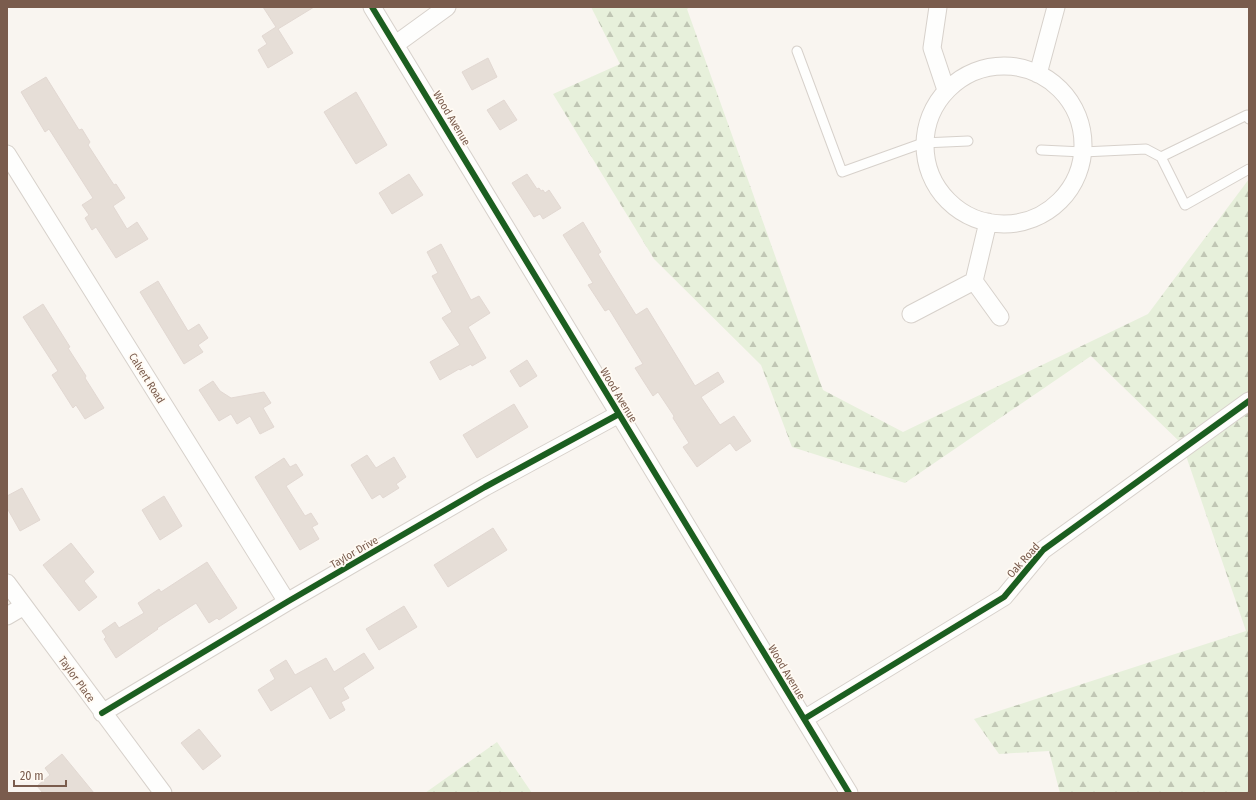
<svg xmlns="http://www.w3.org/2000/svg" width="1256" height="800" font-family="'Fira Sans Condensed',sans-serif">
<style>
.forest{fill:url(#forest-firs)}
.building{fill:#e6ded7;stroke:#e2d8d2}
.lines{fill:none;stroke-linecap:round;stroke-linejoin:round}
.service-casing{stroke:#d7d1cb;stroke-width:11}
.minor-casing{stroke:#d7d1cb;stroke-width:19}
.service{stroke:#fefefd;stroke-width:9}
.minor{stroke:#fefefd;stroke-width:17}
.cycleway-casing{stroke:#fffaf3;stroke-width:8}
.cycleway{stroke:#1b5e20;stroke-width:6}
.labels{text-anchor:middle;stroke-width:3.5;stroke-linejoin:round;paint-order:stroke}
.street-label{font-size:11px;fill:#7a5c4d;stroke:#fffaf3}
</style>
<defs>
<pattern id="forest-firs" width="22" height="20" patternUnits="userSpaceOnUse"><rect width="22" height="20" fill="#e7f0db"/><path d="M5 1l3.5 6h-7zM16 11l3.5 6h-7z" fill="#c0c6b4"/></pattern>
</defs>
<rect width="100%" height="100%" fill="#f9f5f0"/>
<path class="forest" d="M 591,7 L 690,7 L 687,9 L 823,390 L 903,432 L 1148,314 L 1249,179 L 1249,793 L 1060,793 L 1049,751 L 999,754 L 974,719 L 1246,631 L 1182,444 L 1091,356 L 905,483 L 792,447 L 761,365 L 654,259 L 553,94 L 620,64 Z
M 497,742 L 532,793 L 425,793 Z"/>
<path class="building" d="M 263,7 L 314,7 L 278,29 L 293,53 L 268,68 L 258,50 L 267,44 L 262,36 L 276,27 Z
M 488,58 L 497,77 L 472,90 L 462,72 Z
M 46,77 L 79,130 L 82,129 L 90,142 L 88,145 L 114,185 L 116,184 L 125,198 L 113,206 L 127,229 L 137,222 L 148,239 L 116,258 L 96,227 L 92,230 L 85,218 L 89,215 L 82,205 L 93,198 L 49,129 L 45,132 L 21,92 Z
M 356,92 L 387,145 L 356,164 L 324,112 Z
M 504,100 L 517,120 L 500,130 L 487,110 Z
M 409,174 L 423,195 L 392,214 L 379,193 Z
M 527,174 L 537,189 L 539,188 L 541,191 L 543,190 L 545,193 L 549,190 L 561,208 L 543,219 L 540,214 L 534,217 L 512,183 Z
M 583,222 L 601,252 L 598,254 L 636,315 L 647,308 L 695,386 L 718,372 L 724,382 L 701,397 L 720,425 L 734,416 L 751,441 L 736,451 L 730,443 L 697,467 L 683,447 L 689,443 L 673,418 L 674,416 L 658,392 L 653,396 L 635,368 L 643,364 L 609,309 L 605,311 L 588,285 L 593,283 L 563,235 Z
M 441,244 L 471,300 L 479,296 L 490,313 L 468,327 L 486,358 L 472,366 L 471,364 L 460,370 L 459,369 L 440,380 L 430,362 L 460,345 L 442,318 L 452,312 L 432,276 L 438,273 L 427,252 Z
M 158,281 L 188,331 L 199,324 L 208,338 L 198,345 L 203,352 L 184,364 L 140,292 Z
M 43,304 L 70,347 L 68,348 L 86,376 L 85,378 L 104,408 L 85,419 L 76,405 L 73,408 L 52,375 L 58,371 L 23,317 Z
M 527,360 L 537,376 L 520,387 L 510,371 Z
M 213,381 L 220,391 L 231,398 L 264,392 L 271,403 L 263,408 L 274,427 L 260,434 L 250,416 L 237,424 L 231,414 L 219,421 L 199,390 Z
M 514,404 L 528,427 L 477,458 L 463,435 Z
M 367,455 L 376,468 L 394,457 L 406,477 L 396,484 L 399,488 L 383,498 L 380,494 L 372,499 L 351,465 Z
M 284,458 L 290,467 L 296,464 L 303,475 L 286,486 L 305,516 L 311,513 L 318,524 L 312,527 L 319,539 L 300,550 L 255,477 Z
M 22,488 L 40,520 L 20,531 L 7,508 L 7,496 Z
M 164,496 L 182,526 L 160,540 L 142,510 Z
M 493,528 L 507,550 L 448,587 L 434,565 Z
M 71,543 L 94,572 L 84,581 L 97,597 L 79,611 L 43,565 Z
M 207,562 L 237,608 L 219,620 L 217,618 L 209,623 L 196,603 L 157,628 L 158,629 L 116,658 L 104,639 L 106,637 L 102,631 L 115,622 L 119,628 L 144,613 L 138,603 L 159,589 L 161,592 Z
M 404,606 L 417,627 L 379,650 L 366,629 Z
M 364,653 L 374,668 L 343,688 L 349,698 L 341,702 L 345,710 L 330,719 L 311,686 L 271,711 L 258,690 L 275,679 L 270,670 L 286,660 L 295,675 L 326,658 L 334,672 Z
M 199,729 L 221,756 L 203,770 L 181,743 Z
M 62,754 L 94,793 L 43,793 L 37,786 L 50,775 L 45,768 Z"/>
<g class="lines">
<defs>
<path id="service" d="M 797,51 L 842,172 L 923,143 L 968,141
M 1041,150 L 1083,152 L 1146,149 L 1161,157 L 1185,205 L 1249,169
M 1161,157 L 1247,115 L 1249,119"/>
<path id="minor" d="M 372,7 L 849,793
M 938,7 L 932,48 L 946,90
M 396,44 L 447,7
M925 145a79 79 0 1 1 158 0a79 79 0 1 1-158 0Z
M 1038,74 L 1056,7
M 7,154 L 287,602
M 988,222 L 974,281 L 1000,317
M 911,314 L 974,281
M 7,583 L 163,793
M 7,616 L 24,606
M 102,713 L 287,602 L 485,487 L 619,414
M 804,719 L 1004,597 L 1043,550 L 1249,401"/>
</defs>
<use href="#service" class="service-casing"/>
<use href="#minor" class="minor-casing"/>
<use href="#service" class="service"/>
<use href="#minor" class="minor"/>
<defs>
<path id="cycleway" d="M 372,7 L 849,793
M 102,713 L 287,602 L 485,487 L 619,414
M 804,719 L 1004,597 L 1043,550 L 1249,401"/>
</defs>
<use href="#cycleway" class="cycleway-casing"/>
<use href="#cycleway" class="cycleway"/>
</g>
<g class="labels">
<g class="street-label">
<text transform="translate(452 118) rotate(59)" y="4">Wood Avenue</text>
<text transform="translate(147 378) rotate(58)" y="4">Calvert Road</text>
<text transform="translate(619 395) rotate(59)" y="4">Wood Avenue</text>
<text transform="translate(354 552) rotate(-30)" y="4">Taylor Drive</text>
<text transform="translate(1023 560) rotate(-48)" y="4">Oak Road</text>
<text transform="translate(787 672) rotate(59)" y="4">Wood Avenue</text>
<text transform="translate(77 679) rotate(54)" y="4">Taylor Place</text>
</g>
</g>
<rect width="1256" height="800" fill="none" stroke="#7a5c4d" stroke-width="16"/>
<path d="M14 780v6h52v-6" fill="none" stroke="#7a5c4d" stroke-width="2"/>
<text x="20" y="780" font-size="12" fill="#7a5c4d" stroke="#fffaf3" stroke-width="3" paint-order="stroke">20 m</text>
</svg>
